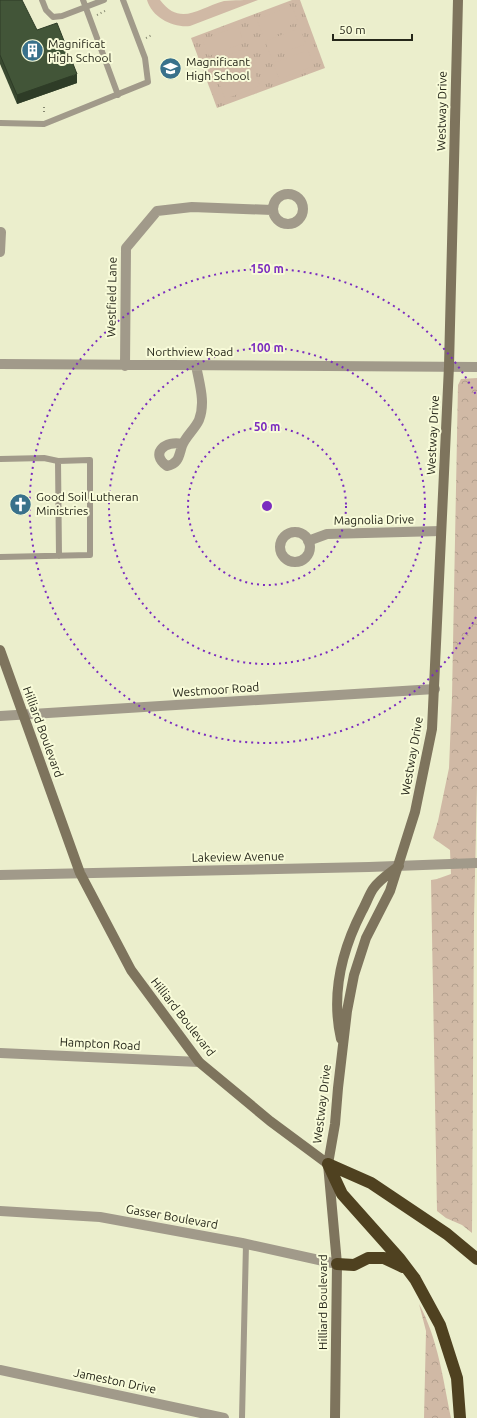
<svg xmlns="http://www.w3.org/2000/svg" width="477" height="1418" font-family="Ubuntu,sans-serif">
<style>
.grass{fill:url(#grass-tufts)}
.forest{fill:url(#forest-crowns)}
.pitch{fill:#d0b9a5}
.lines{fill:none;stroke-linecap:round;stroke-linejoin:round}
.path{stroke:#858770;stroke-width:2;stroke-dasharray:1 3;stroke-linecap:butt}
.service{stroke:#a19a8a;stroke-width:6}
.minor{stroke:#a19a8a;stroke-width:10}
.secondary{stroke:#7e745d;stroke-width:10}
.motorway{stroke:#4f4120;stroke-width:12}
.wall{fill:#394930}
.shaded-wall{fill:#2e3c27}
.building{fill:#425538;stroke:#2e3c27}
.ring{fill:none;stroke:#7b2cbf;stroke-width:2;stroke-dasharray:2 4}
.labels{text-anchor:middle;stroke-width:4;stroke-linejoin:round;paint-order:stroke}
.poi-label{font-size:12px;fill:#26271a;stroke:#f8fbd9;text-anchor:start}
.street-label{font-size:12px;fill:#26271a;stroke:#f8fbd9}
.centre{fill:#7b2cbf;stroke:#f8fbd9;stroke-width:2}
.ring-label{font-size:12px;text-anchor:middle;font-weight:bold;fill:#7b2cbf;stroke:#f8fbd9;stroke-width:4;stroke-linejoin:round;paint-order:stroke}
</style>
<defs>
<pattern id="grass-tufts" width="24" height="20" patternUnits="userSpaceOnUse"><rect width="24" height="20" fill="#d0b9a5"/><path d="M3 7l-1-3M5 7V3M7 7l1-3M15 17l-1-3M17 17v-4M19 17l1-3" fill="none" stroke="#b29f8d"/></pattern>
<pattern id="forest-crowns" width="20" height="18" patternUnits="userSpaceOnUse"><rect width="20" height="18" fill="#d0b9a5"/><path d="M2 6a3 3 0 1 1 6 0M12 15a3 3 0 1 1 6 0" fill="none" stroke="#b29f8d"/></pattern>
</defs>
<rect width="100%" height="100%" fill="#ebeecc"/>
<path class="grass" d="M 292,0 L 300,0 L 325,68 L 217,108 L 191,38 Z"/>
<path class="forest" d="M 477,378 L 477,785 L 474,919 L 472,1233 L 462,1225 L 446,1218 L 437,1211 L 431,880 L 437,879 L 451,874 L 450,850 L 433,838 L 438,821 L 449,768 L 452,696 L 458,385 L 461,379 Z
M 419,1304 C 438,1339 443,1379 451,1418 L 424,1418 L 426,1331 Z"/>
<path class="pitch" d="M 147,0 L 160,0 C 180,27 199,8 224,1 C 234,0 248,0 258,0 L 190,26 C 174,28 152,18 147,0 Z
M 292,6 L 298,22 L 263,36 L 257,20 Z
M 238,26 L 244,43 L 209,56 L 202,40 Z
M 300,28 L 306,44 L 271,57 L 265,41 Z
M 246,48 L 252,64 L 217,78 L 211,61 Z
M 308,50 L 314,66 L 279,79 L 273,63 Z
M 254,70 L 260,86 L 225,99 L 219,83 Z"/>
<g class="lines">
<path class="path" d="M 97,15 L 105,11
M 146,38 L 152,35
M 44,107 L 44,115"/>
<path class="service" d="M 42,0 L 46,10 L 53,17 L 62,16 L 104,0
M 83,0 L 118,95
M 0,123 L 44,124 L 148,82 L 145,58 L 123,0
M 0,459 L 44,458 L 58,461
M 0,557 L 90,555 L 90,460 L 58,461 L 59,556
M 242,1418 L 246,1244"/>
<path class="minor" d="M273 209a15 15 0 1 1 30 0a15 15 0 1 1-30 0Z
M 0,252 L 1,232
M 0,364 L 477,367
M 125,366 L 126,248 L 157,211 L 192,207 L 272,210
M 182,444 C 166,440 149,453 167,466 C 179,464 179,455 182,446 C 185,437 195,429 199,420 C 206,402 199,383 196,365
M280 547a15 15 0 1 1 30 0a15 15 0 1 1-30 0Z
M 308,541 L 327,534 L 441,531
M 0,716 L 435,689
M 0,875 L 369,867 L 477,863
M 0,1053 L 199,1062
M 0,1211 L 100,1217 L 242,1243 L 337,1264
M 0,1370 L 224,1418"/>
<path class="secondary" d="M 0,650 L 80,873 L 131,970 L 199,1062 L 270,1121 L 328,1164
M 341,1039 C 331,995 342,950 362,911 C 366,904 369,895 373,889 C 379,880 390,873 399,866
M 335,1418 L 337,1264 L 328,1164 L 335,1124 L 338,1088 L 347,1011 L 354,975 L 366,938 L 390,891 L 415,812 L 432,729 L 449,366 L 458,0"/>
<path class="motorway" d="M 328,1164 L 342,1194 L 399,1258 L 415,1279 L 440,1325 L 457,1378 L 460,1418
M 328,1164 L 371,1183 L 447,1234 L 477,1259
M 337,1264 L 354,1265 L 368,1258 L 384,1258 L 403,1267"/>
</g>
<path class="wall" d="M 0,0 L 37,30 L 77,83 L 17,104 L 0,64 Z"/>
<path class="shaded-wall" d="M 77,74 L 77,83 L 17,104 L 17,95 Z"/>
<path class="building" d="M 0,0 L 22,0 L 37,30 L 57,23 L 77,74 L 17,95 L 0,55 Z"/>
<g class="ring">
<circle cx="267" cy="506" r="79"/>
<circle cx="267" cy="506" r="158"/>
<path d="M476 617A237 237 0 1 1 476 395"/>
</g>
<defs>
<symbol id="building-disc" viewBox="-11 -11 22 22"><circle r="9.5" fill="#39718b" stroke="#f8fbd9"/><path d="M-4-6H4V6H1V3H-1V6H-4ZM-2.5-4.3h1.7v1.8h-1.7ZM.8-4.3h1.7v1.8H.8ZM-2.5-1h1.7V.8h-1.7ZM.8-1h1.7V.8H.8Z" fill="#fff"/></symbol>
<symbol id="school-disc" viewBox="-11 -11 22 22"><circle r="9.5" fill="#39718b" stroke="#f8fbd9"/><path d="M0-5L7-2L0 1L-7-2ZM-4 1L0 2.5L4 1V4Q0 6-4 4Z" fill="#fff"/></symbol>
<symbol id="church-disc" viewBox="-11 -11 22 22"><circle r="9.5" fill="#39718b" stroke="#f8fbd9"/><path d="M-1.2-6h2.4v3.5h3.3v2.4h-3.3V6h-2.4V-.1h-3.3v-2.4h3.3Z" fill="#fff"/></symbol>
</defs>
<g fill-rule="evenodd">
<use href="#building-disc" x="20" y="38" width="25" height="25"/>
<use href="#school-disc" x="158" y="56" width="25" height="25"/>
<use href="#church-disc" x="8" y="492" width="25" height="25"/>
</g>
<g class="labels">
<g class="poi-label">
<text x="48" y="48">Magnificat<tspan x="48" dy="14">High School</tspan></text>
<text x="186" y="66">Magnificant<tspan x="186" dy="14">High School</tspan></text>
<text x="36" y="501">Good Soil Lutheran<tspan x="36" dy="14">Ministries</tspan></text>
</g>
<g class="street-label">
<text transform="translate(442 111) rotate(-89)" y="4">Westway Drive</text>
<text transform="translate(112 297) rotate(-89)" y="4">Westfield Lane</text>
<text x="190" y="356">Northview Road</text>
<text transform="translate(433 435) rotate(-87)" y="4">Westway Drive</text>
<text transform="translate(374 520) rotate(-1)" y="4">Magnolia Drive</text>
<text transform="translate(216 690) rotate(-4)" y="4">Westmoor Road</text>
<text transform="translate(43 732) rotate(70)" y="4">Hilliard Boulevard</text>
<text transform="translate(412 756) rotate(-80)" y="4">Westway Drive</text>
<text transform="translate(238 857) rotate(-1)" y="4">Lakeview Avenue</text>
<text transform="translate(183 1017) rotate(52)" y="4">Hilliard Boulevard</text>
<text transform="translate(100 1044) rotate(3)" y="4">Hampton Road</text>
<text transform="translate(322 1104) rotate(-83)" y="4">Westway Drive</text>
<text transform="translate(172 1217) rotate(10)" y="4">Gasser Boulevard</text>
<text transform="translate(323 1302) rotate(-90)" y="4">Hilliard Boulevard</text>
<text transform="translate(115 1381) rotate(12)" y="4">Jameston Drive</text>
</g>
</g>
<circle cx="267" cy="506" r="6" class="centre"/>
<g class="ring-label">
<text x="267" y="273">150 m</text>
<text x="267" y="352">100 m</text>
<text x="267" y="431">50 m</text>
</g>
<path d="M333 34v6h79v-6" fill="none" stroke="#26271a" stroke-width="2"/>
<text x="339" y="34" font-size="12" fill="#26271a" stroke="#f8fbd9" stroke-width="3" paint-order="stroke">50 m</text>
</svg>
